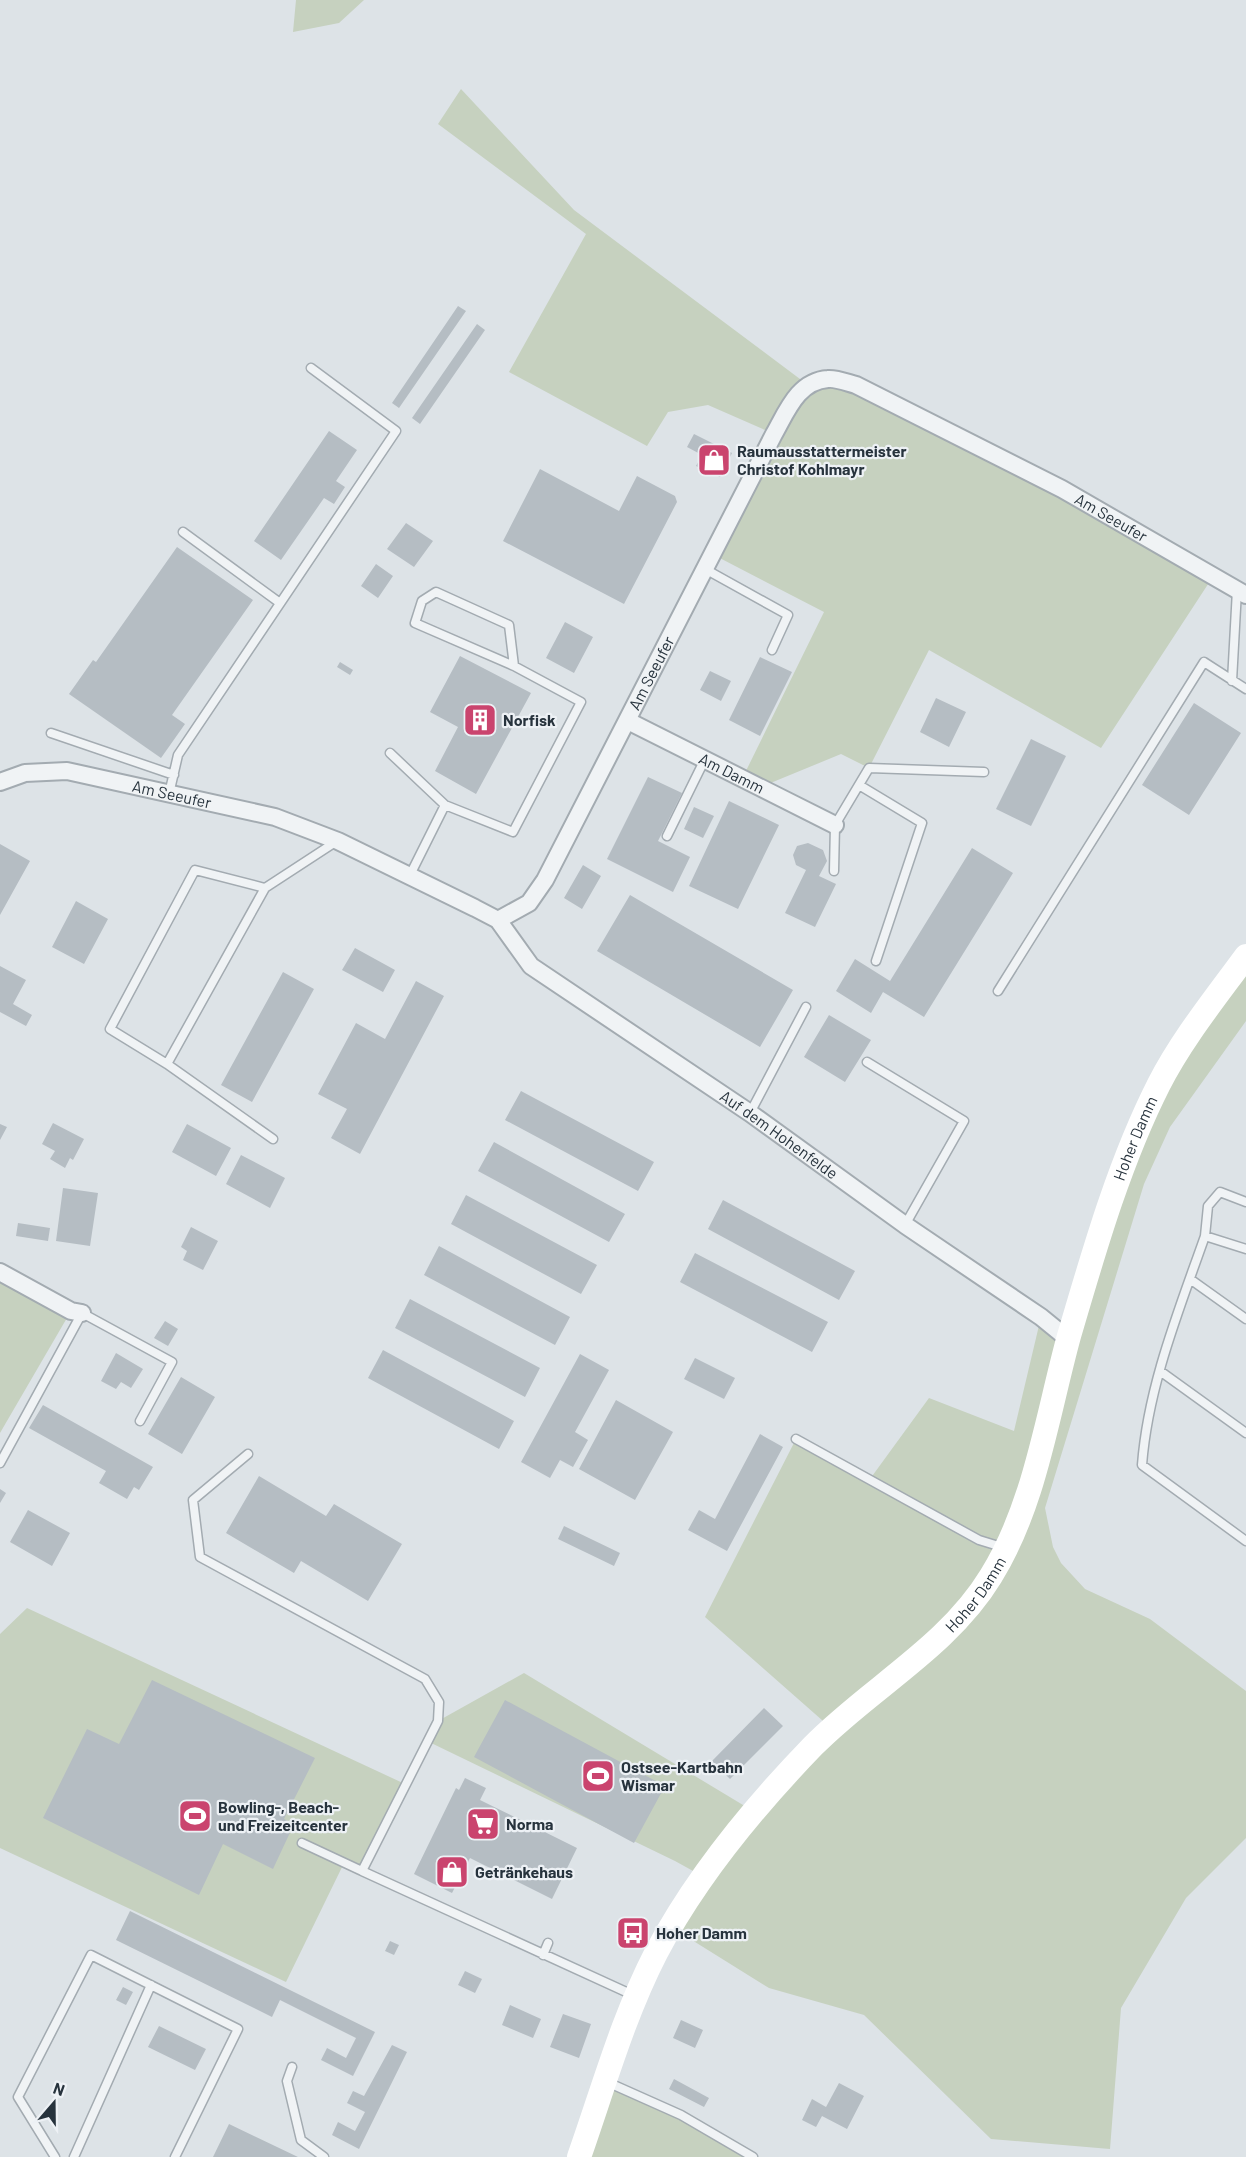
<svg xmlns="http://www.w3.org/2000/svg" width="1246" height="2157" font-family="Barlow,sans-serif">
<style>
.green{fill:#c6d1bf}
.building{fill:#b5bdc3}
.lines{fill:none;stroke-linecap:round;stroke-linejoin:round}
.service-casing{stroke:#a3abb1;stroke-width:11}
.minor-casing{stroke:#a3abb1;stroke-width:20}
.service{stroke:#f0f3f5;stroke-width:8}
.minor{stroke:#f0f3f5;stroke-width:16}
.secondary{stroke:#fff;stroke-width:24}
.labels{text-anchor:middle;stroke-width:4.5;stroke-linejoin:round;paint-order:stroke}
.poi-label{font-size:16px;font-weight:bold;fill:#27333d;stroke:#edf1f5;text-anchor:start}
.street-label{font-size:16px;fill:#27333d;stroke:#edf1f5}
</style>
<rect width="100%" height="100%" fill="#dde3e7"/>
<path class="green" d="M 296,0 L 364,0 L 339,23 L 293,32 Z
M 461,89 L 574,210 L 808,385 L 829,379 L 1214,575 L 1101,748 L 929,650 L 869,768 L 841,754 L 761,787 L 743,777 L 824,612 L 712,554 L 774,434 L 708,405 L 668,412 L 647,446 L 509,372 L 586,234 L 438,124 Z
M 1246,956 L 1246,1021 L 1170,1127 L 1144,1184 L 1045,1508 L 1053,1547 L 1061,1563 L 1085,1589 L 1150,1619 L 1246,1691 L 1246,1838 L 1186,1898 L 1121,2008 L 1110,2149 L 1113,2157 L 1110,2149 L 991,2139 L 864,2015 L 769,1988 L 671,1927 L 704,1877 L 675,1861 L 427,1741 L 438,1721 L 524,1673 L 753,1811 L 831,1728 L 705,1617 L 796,1439 L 870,1479 L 929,1398 L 1014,1431 L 1041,1317 L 1068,1339 L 1128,1154 Z
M 0,1272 L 71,1311 L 0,1433 Z
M 27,1608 L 405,1784 L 362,1871 L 344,1863 L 286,1982 L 0,1848 L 0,1634 Z
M 605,2082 L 631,2091 L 753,2157 L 579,2157 Z"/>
<path class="building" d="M 458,306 L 466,311 L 399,408 L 392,403 Z
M 477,324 L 485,330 L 420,424 L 412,418 Z
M 329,431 L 357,450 L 336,481 L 345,487 L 334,504 L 324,498 L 281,560 L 254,541 Z
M 694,434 L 732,453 L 720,477 L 696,466 L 702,455 L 687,447 Z
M 540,469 L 619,511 L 637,476 L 675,496 L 677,502 L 624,604 L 503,541 Z
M 406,523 L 433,541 L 414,567 L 387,549 Z
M 177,547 L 253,600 L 172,715 L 185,724 L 161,758 L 69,694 L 93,660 L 96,662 Z
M 376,564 L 393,576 L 378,598 L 361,586 Z
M 565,622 L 593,637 L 574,673 L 546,658 Z
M 460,656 L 531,693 L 476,794 L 435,771 L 458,727 L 430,712 Z
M 760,657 L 792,672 L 760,736 L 729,720 Z
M 340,662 L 353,670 L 350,675 L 337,667 Z
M 710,671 L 731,681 L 721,701 L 700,690 Z
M 936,698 L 966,712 L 949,747 L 920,732 Z
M 1194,703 L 1241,733 L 1189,815 L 1142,785 Z
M 1031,739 L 1066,756 L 1031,826 L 996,809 Z
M 648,777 L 682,793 L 658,841 L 690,857 L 673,892 L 607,859 Z
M 729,801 L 779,825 L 738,909 L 689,886 Z
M 694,807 L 714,816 L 703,838 L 684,829 Z
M 808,843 L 823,850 L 827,861 L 819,876 L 836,884 L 815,927 L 785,913 L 806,870 L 796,865 L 793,855 L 797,846 Z
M 0,844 L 30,861 L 0,915 Z
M 972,848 L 1013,873 L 924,1017 L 883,992 L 871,1013 L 836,991 L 855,959 L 890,981 Z
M 583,865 L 601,876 L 582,909 L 564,898 Z
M 630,895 L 793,990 L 760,1047 L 597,951 Z
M 76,901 L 108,919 L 84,964 L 52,947 Z
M 355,948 L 395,970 L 383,992 L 342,970 Z
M 0,966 L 26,980 L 13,1004 L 32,1015 L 26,1026 L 0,1012 Z
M 283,972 L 314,989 L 252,1102 L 221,1085 Z
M 416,981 L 444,996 L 360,1154 L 331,1138 L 347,1109 L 318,1094 L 356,1023 L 385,1039 Z
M 829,1015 L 871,1040 L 845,1082 L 804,1057 Z
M 521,1091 L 654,1162 L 638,1191 L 505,1120 Z
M 53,1123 L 84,1139 L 73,1160 L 70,1158 L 65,1168 L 50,1159 L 55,1151 L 42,1144 Z
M 0,1124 L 7,1127 L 0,1140 Z
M 187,1124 L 231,1148 L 216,1176 L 172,1152 Z
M 494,1142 L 625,1214 L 609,1242 L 478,1171 Z
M 241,1155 L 285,1178 L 270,1208 L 226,1184 Z
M 63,1188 L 98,1193 L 90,1246 L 56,1241 Z
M 466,1195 L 597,1265 L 581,1294 L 451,1224 Z
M 723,1200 L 855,1271 L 839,1300 L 708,1229 Z
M 18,1223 L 50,1228 L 48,1241 L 16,1236 Z
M 191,1227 L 218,1241 L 203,1270 L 183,1260 L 187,1251 L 181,1247 Z
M 439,1246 L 570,1317 L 555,1345 L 424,1275 Z
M 695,1253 L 828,1322 L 812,1352 L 680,1282 Z
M 410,1299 L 540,1368 L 525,1397 L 395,1328 Z
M 165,1321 L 178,1329 L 168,1346 L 154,1338 Z
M 383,1350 L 514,1421 L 499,1449 L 368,1378 Z
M 116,1353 L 143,1369 L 131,1388 L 121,1382 L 116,1389 L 101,1381 Z
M 580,1354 L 609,1370 L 575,1432 L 588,1440 L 573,1467 L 560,1460 L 550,1478 L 521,1462 Z
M 695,1358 L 735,1378 L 724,1399 L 684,1379 Z
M 181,1377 L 215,1397 L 182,1454 L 148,1434 Z
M 616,1400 L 673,1432 L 635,1500 L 579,1469 Z
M 43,1405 L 153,1467 L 139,1490 L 134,1487 L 127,1499 L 99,1483 L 106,1471 L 29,1428 Z
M 760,1434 L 783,1447 L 727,1551 L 688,1530 L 699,1510 L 715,1519 Z
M 259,1476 L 326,1516 L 334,1504 L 402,1544 L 368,1601 L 301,1561 L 294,1573 L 226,1533 Z
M 0,1489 L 6,1493 L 0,1503 Z
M 28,1510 L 70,1533 L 52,1566 L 10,1542 Z
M 564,1526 L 620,1553 L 614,1566 L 558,1539 Z
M 152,1680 L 315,1758 L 284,1819 L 294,1824 L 273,1869 L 223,1844 L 199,1895 L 43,1818 L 87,1729 L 119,1744 Z
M 505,1700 L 665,1786 L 634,1843 L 474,1757 Z
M 764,1708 L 783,1726 L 730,1779 L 712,1761 Z
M 465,1778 L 486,1788 L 480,1800 L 577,1848 L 552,1899 L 470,1858 L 452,1893 L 414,1874 L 456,1788 L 459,1790 Z
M 130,1911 L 375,2032 L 353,2076 L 321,2060 L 327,2048 L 346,2058 L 356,2038 L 280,2000 L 272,2017 L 116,1940 Z
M 390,1941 L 399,1945 L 394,1955 L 385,1951 Z
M 465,1971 L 482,1979 L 475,1993 L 458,1985 Z
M 123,1987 L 133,1992 L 126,2005 L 116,2000 Z
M 510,2005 L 541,2019 L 533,2038 L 502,2025 Z
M 563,2014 L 591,2024 L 579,2058 L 550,2047 Z
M 681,2020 L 703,2030 L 695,2048 L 673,2038 Z
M 159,2026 L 206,2049 L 195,2070 L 148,2047 Z
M 392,2045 L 407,2052 L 359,2149 L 332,2135 L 338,2122 L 355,2131 L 365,2112 L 347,2103 L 353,2091 L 364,2096 Z
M 674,2079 L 709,2098 L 704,2107 L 669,2089 Z
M 839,2083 L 864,2096 L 847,2129 L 822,2116 L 816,2127 L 802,2120 L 812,2099 L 826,2107 Z
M 229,2124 L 298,2157 L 213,2157 Z"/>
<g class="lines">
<defs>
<path id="service" d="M 183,532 L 280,603
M 705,569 L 788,615 L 772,650
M 436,592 L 509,625 L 514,666 L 415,623 L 422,601 Z
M 1232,681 L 1237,590
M 51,733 L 174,775
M 390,753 L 445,805
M 859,785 L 922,823 L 876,961
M 169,794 L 178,755 L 396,431 L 311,368
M 667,836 L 705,759
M 834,871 L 835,825 L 869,768 L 984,772
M 410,875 L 445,805 L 513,832 L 581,702 L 514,666
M 998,991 L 1204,662 L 1246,689
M 867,1062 L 964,1121 L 905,1225
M 167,1064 L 110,1029 L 195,870 L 265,888
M 750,1113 L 806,1007
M 273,1139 L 167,1064 L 265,888 L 337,841
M 1205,1236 L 1208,1206 L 1220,1192 L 1246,1202
M 1246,1249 L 1205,1236 C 1179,1310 1148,1386 1142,1465 L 1246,1541
M 1190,1279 L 1246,1319
M 1160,1371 L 1246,1433
M 796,1439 L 979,1540 L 1005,1548
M 248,1454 L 193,1500 L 200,1557 L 425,1679 L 439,1702 L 438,1721 L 362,1871 L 635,1996
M 0,1463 L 82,1313 L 172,1362 L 140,1421
M 302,1843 L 362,1871
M 543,1955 L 548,1943
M 292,2067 L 287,2081 L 301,2140 L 324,2157
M 607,2082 L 681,2115 L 753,2157
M 55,2157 L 18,2097 L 91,1955 L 238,2029 L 175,2157
M 74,2157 L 151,1985"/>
<g id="minor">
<path id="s1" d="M 628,721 L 835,825"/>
<path id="s2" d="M 0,782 L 25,773 L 67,771 L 275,817 L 338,841 L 475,908 L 498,920 L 531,966 L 750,1113 L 905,1225 L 1041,1317 L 1068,1339"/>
<path id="s3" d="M 498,920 L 529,903 L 545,880 L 774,434 C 787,411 798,381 828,379 C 836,378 848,383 856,385 L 1062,489 L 1246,595"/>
<path d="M 0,1272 L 71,1311 L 82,1313"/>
</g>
</defs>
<use href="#service" class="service-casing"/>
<use href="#minor" class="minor-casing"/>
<use href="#service" class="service"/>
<use href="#minor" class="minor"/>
<path class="secondary" id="s4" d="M 579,2157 C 603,2089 623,2017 656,1953 C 696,1877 754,1807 813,1746 C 870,1688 948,1647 991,1576 C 1035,1505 1047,1416 1069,1336 C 1094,1251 1119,1163 1159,1084 C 1182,1039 1216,997 1246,956"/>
</g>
<defs>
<symbol id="shop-square" viewBox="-11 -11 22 22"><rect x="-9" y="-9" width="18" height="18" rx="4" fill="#ca446e" stroke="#edf1f5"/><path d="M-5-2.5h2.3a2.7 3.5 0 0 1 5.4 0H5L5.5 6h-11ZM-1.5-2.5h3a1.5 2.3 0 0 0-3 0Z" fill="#fff"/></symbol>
<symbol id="building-square" viewBox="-11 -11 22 22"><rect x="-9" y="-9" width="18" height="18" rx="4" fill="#ca446e" stroke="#edf1f5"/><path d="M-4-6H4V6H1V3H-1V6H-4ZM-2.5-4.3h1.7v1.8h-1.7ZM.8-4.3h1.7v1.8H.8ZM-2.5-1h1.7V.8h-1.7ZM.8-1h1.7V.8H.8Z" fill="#fff"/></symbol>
<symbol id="stadium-square" viewBox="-11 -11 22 22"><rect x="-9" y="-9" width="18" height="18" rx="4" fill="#ca446e" stroke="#edf1f5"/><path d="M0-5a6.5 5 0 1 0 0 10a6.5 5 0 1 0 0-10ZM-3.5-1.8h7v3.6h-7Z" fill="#fff"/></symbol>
<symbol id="supermarket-square" viewBox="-11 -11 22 22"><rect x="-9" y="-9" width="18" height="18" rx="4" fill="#ca446e" stroke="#edf1f5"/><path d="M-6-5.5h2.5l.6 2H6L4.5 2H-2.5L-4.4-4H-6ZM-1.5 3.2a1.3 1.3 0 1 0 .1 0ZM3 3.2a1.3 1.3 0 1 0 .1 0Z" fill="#fff"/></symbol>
<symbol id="bus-square" viewBox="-11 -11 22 22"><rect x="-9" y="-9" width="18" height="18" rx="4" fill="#ca446e" stroke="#edf1f5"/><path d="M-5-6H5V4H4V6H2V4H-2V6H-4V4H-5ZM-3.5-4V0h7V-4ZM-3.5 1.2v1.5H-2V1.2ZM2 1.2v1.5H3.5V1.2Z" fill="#fff"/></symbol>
</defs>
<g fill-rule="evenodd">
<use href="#shop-square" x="695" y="441" width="38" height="38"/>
<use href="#building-square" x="461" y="701" width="38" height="38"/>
<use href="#stadium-square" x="579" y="1757" width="38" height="38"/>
<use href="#stadium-square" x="176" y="1797" width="38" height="38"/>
<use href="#supermarket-square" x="464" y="1805" width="38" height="38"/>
<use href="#shop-square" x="433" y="1853" width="38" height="38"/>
<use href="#bus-square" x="614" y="1914" width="38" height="38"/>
</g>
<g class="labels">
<g class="poi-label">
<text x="737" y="457">Raumausstattermeister<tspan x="737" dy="18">Christof Kohlmayr</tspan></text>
<text x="503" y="726">Norfisk</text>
<text x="621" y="1773">Ostsee-Kartbahn<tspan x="621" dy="18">Wismar</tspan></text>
<text x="218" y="1813">Bowling-, Beach-<tspan x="218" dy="18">und Freizeitcenter</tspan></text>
<text x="506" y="1830">Norma</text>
<text x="475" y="1878">Getränkehaus</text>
<text x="656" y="1939">Hoher Damm</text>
</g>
<g class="street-label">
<text dy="6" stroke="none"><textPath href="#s3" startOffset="962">Am Seeufer</textPath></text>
<text dy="6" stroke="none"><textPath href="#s3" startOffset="296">Am Seeufer</textPath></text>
<text dy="6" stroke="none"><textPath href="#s1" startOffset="116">Am Damm</textPath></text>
<text dy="6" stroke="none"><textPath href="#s2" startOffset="176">Am Seeufer</textPath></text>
<text dy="6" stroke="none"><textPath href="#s2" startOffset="884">Auf dem Hohenfelde</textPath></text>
<text dy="6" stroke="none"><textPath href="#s4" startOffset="1188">Hoher Damm</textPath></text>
<text dy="6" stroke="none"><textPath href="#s4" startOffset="702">Hoher Damm</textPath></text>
</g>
</g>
<g transform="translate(54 2103) rotate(20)" stroke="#edf1f5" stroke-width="4.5" paint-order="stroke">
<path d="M0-4.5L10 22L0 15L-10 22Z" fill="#27333d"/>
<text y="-9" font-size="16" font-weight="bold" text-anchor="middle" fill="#27333d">N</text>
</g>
</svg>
